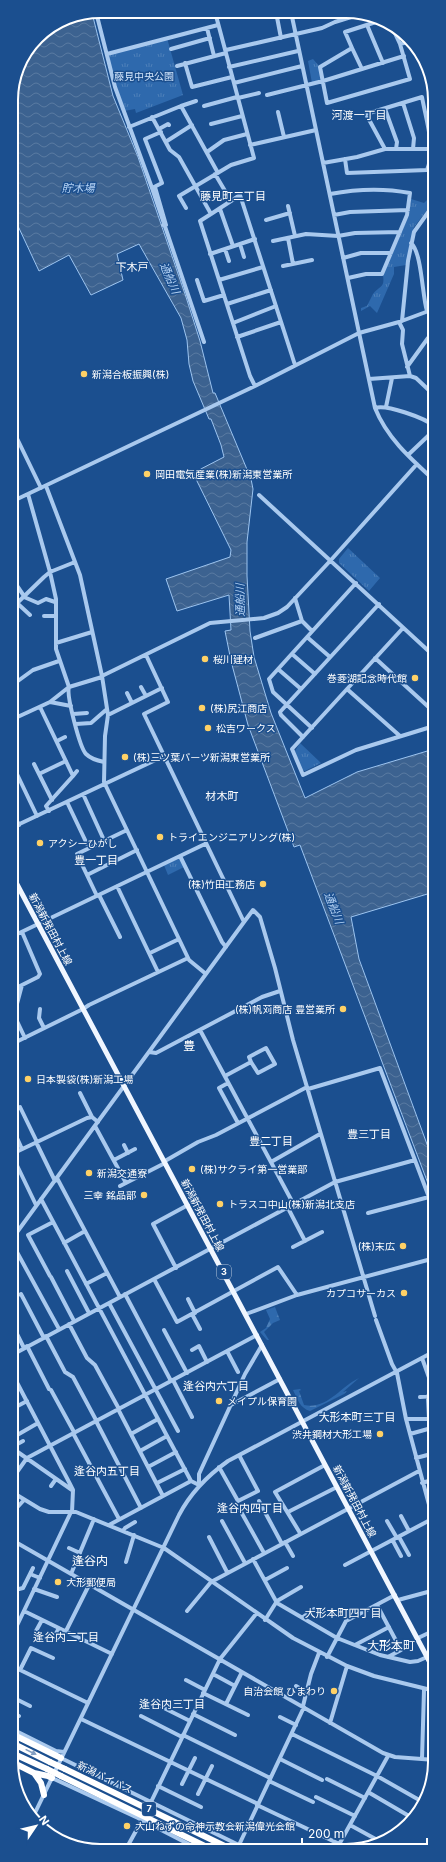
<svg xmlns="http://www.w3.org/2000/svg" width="446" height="1862" font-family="Inter,'Noto Sans JP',sans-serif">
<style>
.forest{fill:url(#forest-firs)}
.park{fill:url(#park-tufts)}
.water{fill:url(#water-waves);stroke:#9cc4f0}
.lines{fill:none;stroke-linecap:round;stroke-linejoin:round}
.minor{stroke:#a9c9ee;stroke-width:4}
.major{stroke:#f0f6ff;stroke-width:5}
.highway{stroke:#fff;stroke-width:6}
.highway-bridge{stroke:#fff;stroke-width:6}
.oneway{fill:#829ec1}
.poi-dot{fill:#ffd166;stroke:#1b4f8f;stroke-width:1.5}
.labels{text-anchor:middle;stroke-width:3;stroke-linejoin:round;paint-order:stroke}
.shield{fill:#1b4f8f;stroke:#bbcadd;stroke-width:1}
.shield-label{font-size:9px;font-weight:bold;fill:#fff}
.park-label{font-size:10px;fill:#cfe3fa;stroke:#1b4f8f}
.poi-label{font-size:10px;fill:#fff;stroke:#1b4f8f;text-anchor:start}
.street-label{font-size:10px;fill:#fff;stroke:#1b4f8f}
.neighbourhood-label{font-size:11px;fill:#fff;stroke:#1b4f8f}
.water-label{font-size:11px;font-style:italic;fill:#b5d3f5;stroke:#1b4f8f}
.quarter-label{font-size:12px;fill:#fff;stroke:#1b4f8f}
.rim{fill:none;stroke:#fff;stroke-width:2}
</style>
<defs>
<pattern id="forest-firs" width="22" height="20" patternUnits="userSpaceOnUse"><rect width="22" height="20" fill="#2e69ad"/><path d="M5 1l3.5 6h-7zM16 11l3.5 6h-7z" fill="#4d80b9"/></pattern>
<pattern id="park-tufts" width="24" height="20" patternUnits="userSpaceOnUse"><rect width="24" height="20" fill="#2e69ad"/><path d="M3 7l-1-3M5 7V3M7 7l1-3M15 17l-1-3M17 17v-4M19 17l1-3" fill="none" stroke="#4d80b9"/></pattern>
<pattern id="water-waves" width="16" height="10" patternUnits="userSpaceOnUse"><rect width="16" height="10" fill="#3c6290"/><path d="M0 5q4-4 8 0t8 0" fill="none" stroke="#597aa1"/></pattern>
</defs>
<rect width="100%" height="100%" fill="#1b4f8f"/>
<path class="forest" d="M 275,1307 L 280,1320 L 273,1323 L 264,1332 L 269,1340 L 267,1340 L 260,1332 L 266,1328 L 270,1319 L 266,1310 Z
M 359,1378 L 343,1392 L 347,1391 L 344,1394 L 310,1411 C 300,1408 298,1400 293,1390 L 300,1389 L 301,1390 L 299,1391 L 304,1405 C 327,1410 340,1387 359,1378 Z"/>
<path class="park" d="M 167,38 L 183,95 L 136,113 L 135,109 L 124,111 L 107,54 Z
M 313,59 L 319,66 L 322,81 L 312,83 L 308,61 Z
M 434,193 L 434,201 L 414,227 L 406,265 L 394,267 L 394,274 L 377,313 L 370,306 L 361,311 L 361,308 L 367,306 C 369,302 371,298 373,294 C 380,285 385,288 383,275 L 409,215 L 411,199 L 424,203 Z
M 348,548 L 380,578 L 369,591 L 339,563 L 339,559 Z
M 300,743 L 321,763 L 305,771 L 302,770 L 295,751 Z
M 178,859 L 180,859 L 184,867 L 168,875 L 164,865 Z"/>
<path class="water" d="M 92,13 L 113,96 L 138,157 L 186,297 L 200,341 L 213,393 L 215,393 L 251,479 L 253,489 L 247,542 L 247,576 L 250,631 L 254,657 L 271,713 L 305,798 L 357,772 L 434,749 L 434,892 L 351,917 L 359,959 L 435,1166 L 435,1202 L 300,845 L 294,847 L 248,725 L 231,661 L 225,631 L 231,630 L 229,595 L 177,611 L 166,579 L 230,557 L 231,550 L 193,473 L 224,457 L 221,445 L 211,419 L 209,419 L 193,381 L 189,364 L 187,340 L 181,318 L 139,244 L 117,254 L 123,280 L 91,295 L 69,255 L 39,271 L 11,211 L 11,94 L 20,61 L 37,37 L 66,18 Z"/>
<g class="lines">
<path class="minor" d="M 96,12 L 115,87 L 152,188 L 204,342
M 276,12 L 281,38
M 291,12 L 375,408 C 387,438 411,459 434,480
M 379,21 L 345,32 L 352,48 L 320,67 L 327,103 L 410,79 L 400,44 L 393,29
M 367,25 L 383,63
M 207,28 L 214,56
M 400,44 L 411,41
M 352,48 L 362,69
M 171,49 L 210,38
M 226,50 L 322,28 L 335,22 L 364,13
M 107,54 L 218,25
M 185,63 L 192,87 L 232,77
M 177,66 L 226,53
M 229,67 L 298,51
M 234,83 L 302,66
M 267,95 L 323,81 L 404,56
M 238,98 L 259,93
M 403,103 L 414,138 L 413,149
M 181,106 L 196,101
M 204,106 L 237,97
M 385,109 L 397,142 L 396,149
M 278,112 L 284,137
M 152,117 L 170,150 L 179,157 L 211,214 L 200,221 L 250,376 L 255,386
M 211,124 L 242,116
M 129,127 L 181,106 L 218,173
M 159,129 L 168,124 L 169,125
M 167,141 L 192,125
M 250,145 L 316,130
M 207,152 L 224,140 L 247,134
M 345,159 L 347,173 L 427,170 C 436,148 426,120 422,97 L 366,114 L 385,149
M 323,163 L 357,157 L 385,149 L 434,149
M 215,174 L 231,201 L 240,195 L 295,365
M 155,187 L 166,225 L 163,225
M 152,188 L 162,183 L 145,139 L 161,132
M 330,194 C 356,189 384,188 410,193 L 407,215 L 382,274 L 366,274 L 348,278
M 288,206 L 295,236
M 186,208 L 179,196 L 231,165 L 254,158 L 215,12
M 220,209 L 233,246
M 211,214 L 231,201
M 334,215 L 350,212 L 408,210
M 266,220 L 290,213
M 338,236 L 355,233 L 400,232
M 288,238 L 293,264
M 273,241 L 306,234 L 338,236
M 411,243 C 422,253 422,295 427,311
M 240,244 L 244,257
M 225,249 L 229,261
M 210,254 L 255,239
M 343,258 L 361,253 L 391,253
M 283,266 L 312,260
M 197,280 L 204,301 L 224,295
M 219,280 L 263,267
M 227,304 L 271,290
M 402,321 L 408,261 L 414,232 L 434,204
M 399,322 L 403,330 L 402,344 L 410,376
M 233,323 L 276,306
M 237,337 L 281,322
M 407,367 L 428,338 L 434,335
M 369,379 L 410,376 L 416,378 L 434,395
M 386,407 L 392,378
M 375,408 C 386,404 425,418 434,426
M 11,426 L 41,488
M 408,455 L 428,436 L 434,427
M 46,486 L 80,575 L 102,676 L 108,715 L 105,736 L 104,782 L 189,960 L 206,974
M 28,494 L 50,572 L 56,599 L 56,649 L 69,687 C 66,695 80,748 86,754 C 90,758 99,761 104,762
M 259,495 L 434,656
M 11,502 L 255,386 L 359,333 L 399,322 L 434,309
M 11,577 L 24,596
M 24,597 L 38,603 L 46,599 L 55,602
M 295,598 L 302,621 L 312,631
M 17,603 L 30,615
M 11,609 L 44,577 L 50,572 L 75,562
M 44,616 L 55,616
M 403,628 L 292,749 L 303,775 L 356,750 L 434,726
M 11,635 L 14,633
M 307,637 L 330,657
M 255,638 L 302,621
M 56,643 L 92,632
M 292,654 L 315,674
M 146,655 L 168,702 L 144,714 L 244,922 L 253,910 L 260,917 L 275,968 L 293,1040 L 375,1316
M 375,658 L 434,712
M 278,669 L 301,689
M 11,676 L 16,682
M 102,676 L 210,623 L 264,618 L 278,613 L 287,607 L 331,560 L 417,464
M 11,686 L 33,670 L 59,661
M 141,687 L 146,696
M 347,689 L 400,736
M 127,693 L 132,703
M 50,702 L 71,706
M 40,707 L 73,776 L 46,806 L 49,811
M 73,714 L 87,713
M 108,715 L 162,688
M 11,720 L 50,702 L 69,687 L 102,677
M 76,724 L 91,723 L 107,709
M 312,728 L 273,692 L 269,679 L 356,583
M 303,737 L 281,715 L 280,712 L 379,604
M 57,741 L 65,737
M 11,752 L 17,765
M 34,764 L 52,800
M 16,772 L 37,816
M 39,774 L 66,761
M 73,776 L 77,771
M 83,794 L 103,838
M 67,802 L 87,844
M 11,810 L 19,825
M 11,828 L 164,756
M 180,856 L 222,942 L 226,947
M 87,875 L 137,850
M 117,886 L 158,972
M 99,895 L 120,937
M 97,896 L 77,854 L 127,830
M 11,937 L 205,844
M 150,953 L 179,939
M 22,985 L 14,1015 L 25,1038
M 12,990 L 38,977 L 40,974 L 22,932
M 40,1009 L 39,1018 L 44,1028
M 200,1030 L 294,1205
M 12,1044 L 83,1009 L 89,1005 L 188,958
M 149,1052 L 156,1053 L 262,997 L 280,991
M 225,1076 L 251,1062 L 249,1057 L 266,1048 L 275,1064 L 258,1073 L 251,1062
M 228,1083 L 219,1088 L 238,1123
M 308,1089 L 380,1068 L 435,1213
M 80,1093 L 92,1117
M 12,1111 L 20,1107 L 37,1142
M 95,1126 L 126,1183
M 12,1127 L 22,1149
M 36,1142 L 55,1181
M 124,1145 L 128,1153
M 12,1154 L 87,1118 L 92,1117 L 98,1122
M 12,1155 L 36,1205
M 114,1160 L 135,1149
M 165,1161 L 198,1142 L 216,1135 L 307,1087
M 271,1162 L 320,1134
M 57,1178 L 120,1297
M 120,1186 L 165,1163
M 41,1199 L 191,1481 L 199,1485 L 199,1474 L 245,1374 L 262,1345
M 288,1208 L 305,1241
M 368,1213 L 429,1197
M 12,1239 L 244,922
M 12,1243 L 59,1329
M 64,1243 L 85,1231
M 293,1247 L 322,1232
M 176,1268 L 153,1224 L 188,1205
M 67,1271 L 89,1313
M 50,1276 L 28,1235 L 53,1222
M 51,1277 L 74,1321
M 154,1279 L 177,1322 L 278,1267 L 297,1295
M 12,1282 L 18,1295
M 86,1284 L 107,1273
M 21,1294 L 44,1338
M 125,1294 L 171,1381
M 188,1299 L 195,1313
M 109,1303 L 178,1431
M 192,1314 L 200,1329
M 246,1314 L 297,1295 L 435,1258
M 376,1320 L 392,1364 L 397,1373 L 406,1419 L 435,1419
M 12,1324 L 24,1348
M 69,1324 L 87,1358 L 95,1365 L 119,1409
M 164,1330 L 187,1373
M 46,1336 L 65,1372 L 73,1377 L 96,1420
M 27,1346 L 49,1389
M 192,1350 L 199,1346 L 207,1362
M 227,1351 L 238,1372
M 12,1355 L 335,1182 L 415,1160
M 422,1358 L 431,1383
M 12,1373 L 70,1484 L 73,1490 L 72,1512
M 173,1380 L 192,1417
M 51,1390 L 74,1432
M 428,1396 L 429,1419
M 420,1397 L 435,1396
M 231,1405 L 280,1379
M 12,1409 L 27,1401
M 118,1409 L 163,1496
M 406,1419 L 435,1527
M 96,1421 L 141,1508
M 73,1433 L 119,1519
M 131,1434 L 158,1419
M 410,1434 L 435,1427
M 12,1438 L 38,1423
M 12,1447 L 23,1441
M 12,1448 L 72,1490
M 140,1451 L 167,1436
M 416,1458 L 435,1453
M 148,1467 L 176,1452
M 219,1467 L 238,1501 L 258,1491 L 239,1455
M 12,1479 L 27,1458 L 257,1335
M 157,1483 L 185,1469
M 422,1483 L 435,1479
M 51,1486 L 56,1479
M 12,1492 L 40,1509 L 49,1512 L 76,1512 L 164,1548 L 293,1638 L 347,1666 L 374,1676 L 435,1691
M 259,1501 L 282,1544
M 429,1507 L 435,1505
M 240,1510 L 264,1553
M 288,1512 L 337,1487
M 12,1513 L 24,1500
M 401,1516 L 409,1531
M 222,1521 L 245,1563
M 387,1521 L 397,1538
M 109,1525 L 191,1481
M 123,1531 L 125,1528 L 135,1522
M 300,1533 L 275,1492 L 325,1465
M 209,1537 L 227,1572
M 399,1537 L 409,1555
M 12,1540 L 383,1753 L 395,1757 L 435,1760
M 393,1541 L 401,1556
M 285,1542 L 293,1556
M 69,1548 L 80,1553
M 253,1559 L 277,1603 L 337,1638 L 380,1655 L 410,1662 L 418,1661 L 427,1657
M 126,1562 L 134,1535
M 345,1565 L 432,1519
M 30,1574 L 40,1578
M 71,1574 L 94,1519
M 265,1580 L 287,1568
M 19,1589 L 23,1588 L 33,1568
M 34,1589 L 57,1597
M 398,1600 L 435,1590
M 377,1605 L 401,1650 L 388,1657
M 24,1611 L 112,1654
M 187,1611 L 211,1582 L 419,1471
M 303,1617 L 314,1609
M 265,1620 L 277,1601 L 301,1587
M 36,1631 L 42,1620
M 66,1631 L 89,1585
M 12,1636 L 71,1512
M 418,1638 L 435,1630
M 53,1639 L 59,1628
M 355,1645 L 389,1627
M 327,1657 L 346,1621 L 395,1595
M 12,1666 L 88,1703
M 20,1670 L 31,1648 L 53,1658
M 213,1674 L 235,1686
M 186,1680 L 205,1690
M 296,1686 L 306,1692
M 203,1693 L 248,1715
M 12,1697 L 30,1706
M 154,1703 L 190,1721
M 226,1704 L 242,1672
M 303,1706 L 311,1674 L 319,1653
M 12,1713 L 19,1716
M 193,1714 L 235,1735
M 141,1716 L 182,1737
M 280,1717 L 296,1725
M 81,1719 L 258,1804
M 330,1723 L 347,1666
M 12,1729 L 56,1751 L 64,1752
M 292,1734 L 377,1776 L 421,1801
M 183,1735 L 270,1778
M 61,1758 L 249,1850
M 280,1759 L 322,1780
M 422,1759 L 424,1690
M 52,1778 L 138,1818 L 200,1850
M 327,1779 L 365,1798
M 269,1781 L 313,1802
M 182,1784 L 195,1758
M 158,1786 L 201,1807
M 368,1792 L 409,1816
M 198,1794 L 212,1766
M 316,1797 L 355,1816
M 151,1802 L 220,1659 L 256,1614
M 257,1805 L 352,1850
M 33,1817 L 179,1515 C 191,1492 207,1476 228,1461 L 435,1351
M 350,1825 L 381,1842
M 63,1839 L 85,1849
M 239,1845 L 304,1707
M 126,1849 L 142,1820
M 336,1850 L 388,1756"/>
<path class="major" d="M 11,873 L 435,1672"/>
<path class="highway" d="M 12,1734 L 61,1758
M 12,1743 L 50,1762
M 12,1753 L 47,1769
M 12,1762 L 34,1773 L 41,1783 L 44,1795
M 65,1769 L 233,1850
M 34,1773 L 48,1776 L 52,1778
M 61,1776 L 213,1850"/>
<path class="highway-bridge" d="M 50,1762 L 65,1769
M 47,1769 L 61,1776"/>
</g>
<defs><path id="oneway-solid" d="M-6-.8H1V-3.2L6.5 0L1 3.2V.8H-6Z"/></defs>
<use class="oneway" href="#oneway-solid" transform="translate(31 1752) rotate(26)"/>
<g class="poi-dot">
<circle cx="84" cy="374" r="4"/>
<circle cx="147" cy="474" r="4"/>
<circle cx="205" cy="659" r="4"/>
<circle cx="415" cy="678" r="4"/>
<circle cx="202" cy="708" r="4"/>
<circle cx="208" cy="728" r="4"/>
<circle cx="125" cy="757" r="4"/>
<circle cx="160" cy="837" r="4"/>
<circle cx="40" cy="843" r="4"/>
<circle cx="263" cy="884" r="4"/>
<circle cx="343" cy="1009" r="4"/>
<circle cx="28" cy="1079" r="4"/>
<circle cx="192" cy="1169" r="4"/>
<circle cx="89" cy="1173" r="4"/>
<circle cx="144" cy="1195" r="4"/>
<circle cx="220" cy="1204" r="4"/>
<circle cx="403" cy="1246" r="4"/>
<circle cx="404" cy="1293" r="4"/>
<circle cx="219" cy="1401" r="4"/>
<circle cx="380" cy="1434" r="4"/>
<circle cx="58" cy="1582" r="4"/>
<circle cx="334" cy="1691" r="4"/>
<circle cx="127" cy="1826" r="4"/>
</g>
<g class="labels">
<g class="shield">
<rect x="217" y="1265" width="14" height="14" rx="3"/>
<rect x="142" y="1802" width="14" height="14" rx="3"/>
</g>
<g class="shield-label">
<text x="224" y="1275">3</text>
<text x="149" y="1812">7</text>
</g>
<g class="park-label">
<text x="144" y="80">藤見中央公園</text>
</g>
<g class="poi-label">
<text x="92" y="378">新潟合板振興(株)</text>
<text x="155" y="478">岡田電気産業(株)新潟東営業所</text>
<text x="213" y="663">桜川建材</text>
<text x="407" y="682" text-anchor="end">巻菱湖記念時代館</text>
<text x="210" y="712">(株)尻江商店</text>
<text x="216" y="732">松吉ワークス</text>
<text x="133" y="761">(株)三ツ葉パーツ新潟東営業所</text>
<text x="168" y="841">トライエンジニアリング(株)</text>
<text x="48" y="847">アクシーひがし</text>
<text x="255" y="888" text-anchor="end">(株)竹田工務店</text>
<text x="335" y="1013" text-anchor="end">(株)帆苅商店 豊営業所</text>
<text x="36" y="1083">日本製袋(株)新潟工場</text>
<text x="200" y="1173">(株)サクライ第一営業部</text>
<text x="97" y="1177">新潟交通寮</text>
<text x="136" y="1199" text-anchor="end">三幸 銘品部</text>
<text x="228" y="1208">トラスコ中山(株)新潟北支店</text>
<text x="395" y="1250" text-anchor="end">(株)末広</text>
<text x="396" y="1297" text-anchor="end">カプコサーカス</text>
<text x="227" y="1405">メイプル保育園</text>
<text x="372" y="1438" text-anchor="end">渋井鋼材大形工場</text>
<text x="66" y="1586">大形郵便局</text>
<text x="326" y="1695" text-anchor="end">自治会館 ひまわり</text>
<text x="135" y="1830">大山ねずの命神示教会新潟偉光会館</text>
</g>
<g class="street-label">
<text transform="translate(51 929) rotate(62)" y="4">新潟新発田村上線</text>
<text transform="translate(203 1215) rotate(62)" y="4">新潟新発田村上線</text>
<text transform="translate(355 1501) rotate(62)" y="4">新潟新発田村上線</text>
<text transform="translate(105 1777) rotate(26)" y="4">新潟バイパス</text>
</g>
<g class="neighbourhood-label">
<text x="359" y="119">河渡一丁目</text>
<text x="233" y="200">藤見町二丁目</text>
<text x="132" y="271">下木戸</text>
<text x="222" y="800">材木町</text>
<text x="96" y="864">豊一丁目</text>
<text x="369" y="1138">豊三丁目</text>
<text x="271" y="1145">豊二丁目</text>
<text x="216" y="1390">逢谷内六丁目</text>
<text x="357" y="1421">大形本町三丁目</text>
<text x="107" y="1475">逢谷内五丁目</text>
<text x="250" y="1512">逢谷内四丁目</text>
<text x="343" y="1617">大形本町四丁目</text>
<text x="66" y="1641">逢谷内二丁目</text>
<text x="172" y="1708">逢谷内三丁目</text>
</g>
<g class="water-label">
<text x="78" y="192">貯木場</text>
<text transform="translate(170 278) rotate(66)" y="4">通船川</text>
<text transform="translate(240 600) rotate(-91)" y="4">通船川</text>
<text transform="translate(334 908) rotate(69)" y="4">通船川</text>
</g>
<g class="quarter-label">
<text x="189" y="1050">豊</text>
<text x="90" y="1565">逢谷内</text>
<text x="391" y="1650">大形本町</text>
</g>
</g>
<path d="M0 0H446V1862H0ZM100 18H346A82 82 0 0 1 428 100V1762A82 82 0 0 1 346 1844H100A82 82 0 0 1 18 1762V100A82 82 0 0 1 100 18Z" fill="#1b4f8f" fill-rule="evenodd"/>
<path class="rim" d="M100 18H346A82 82 0 0 1 428 100V1762A82 82 0 0 1 346 1844H100A82 82 0 0 1 18 1762V100A82 82 0 0 1 100 18Z"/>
<g transform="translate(36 1826) rotate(55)" stroke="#1b4f8f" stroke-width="3" paint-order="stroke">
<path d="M0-3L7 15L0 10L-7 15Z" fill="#ffffff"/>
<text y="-6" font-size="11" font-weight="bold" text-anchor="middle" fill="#ffffff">N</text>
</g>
<path d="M302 1838v6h125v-6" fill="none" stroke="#ffffff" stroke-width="2"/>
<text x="308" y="1838" font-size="12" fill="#ffffff" stroke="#1b4f8f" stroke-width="3" paint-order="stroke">200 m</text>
</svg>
